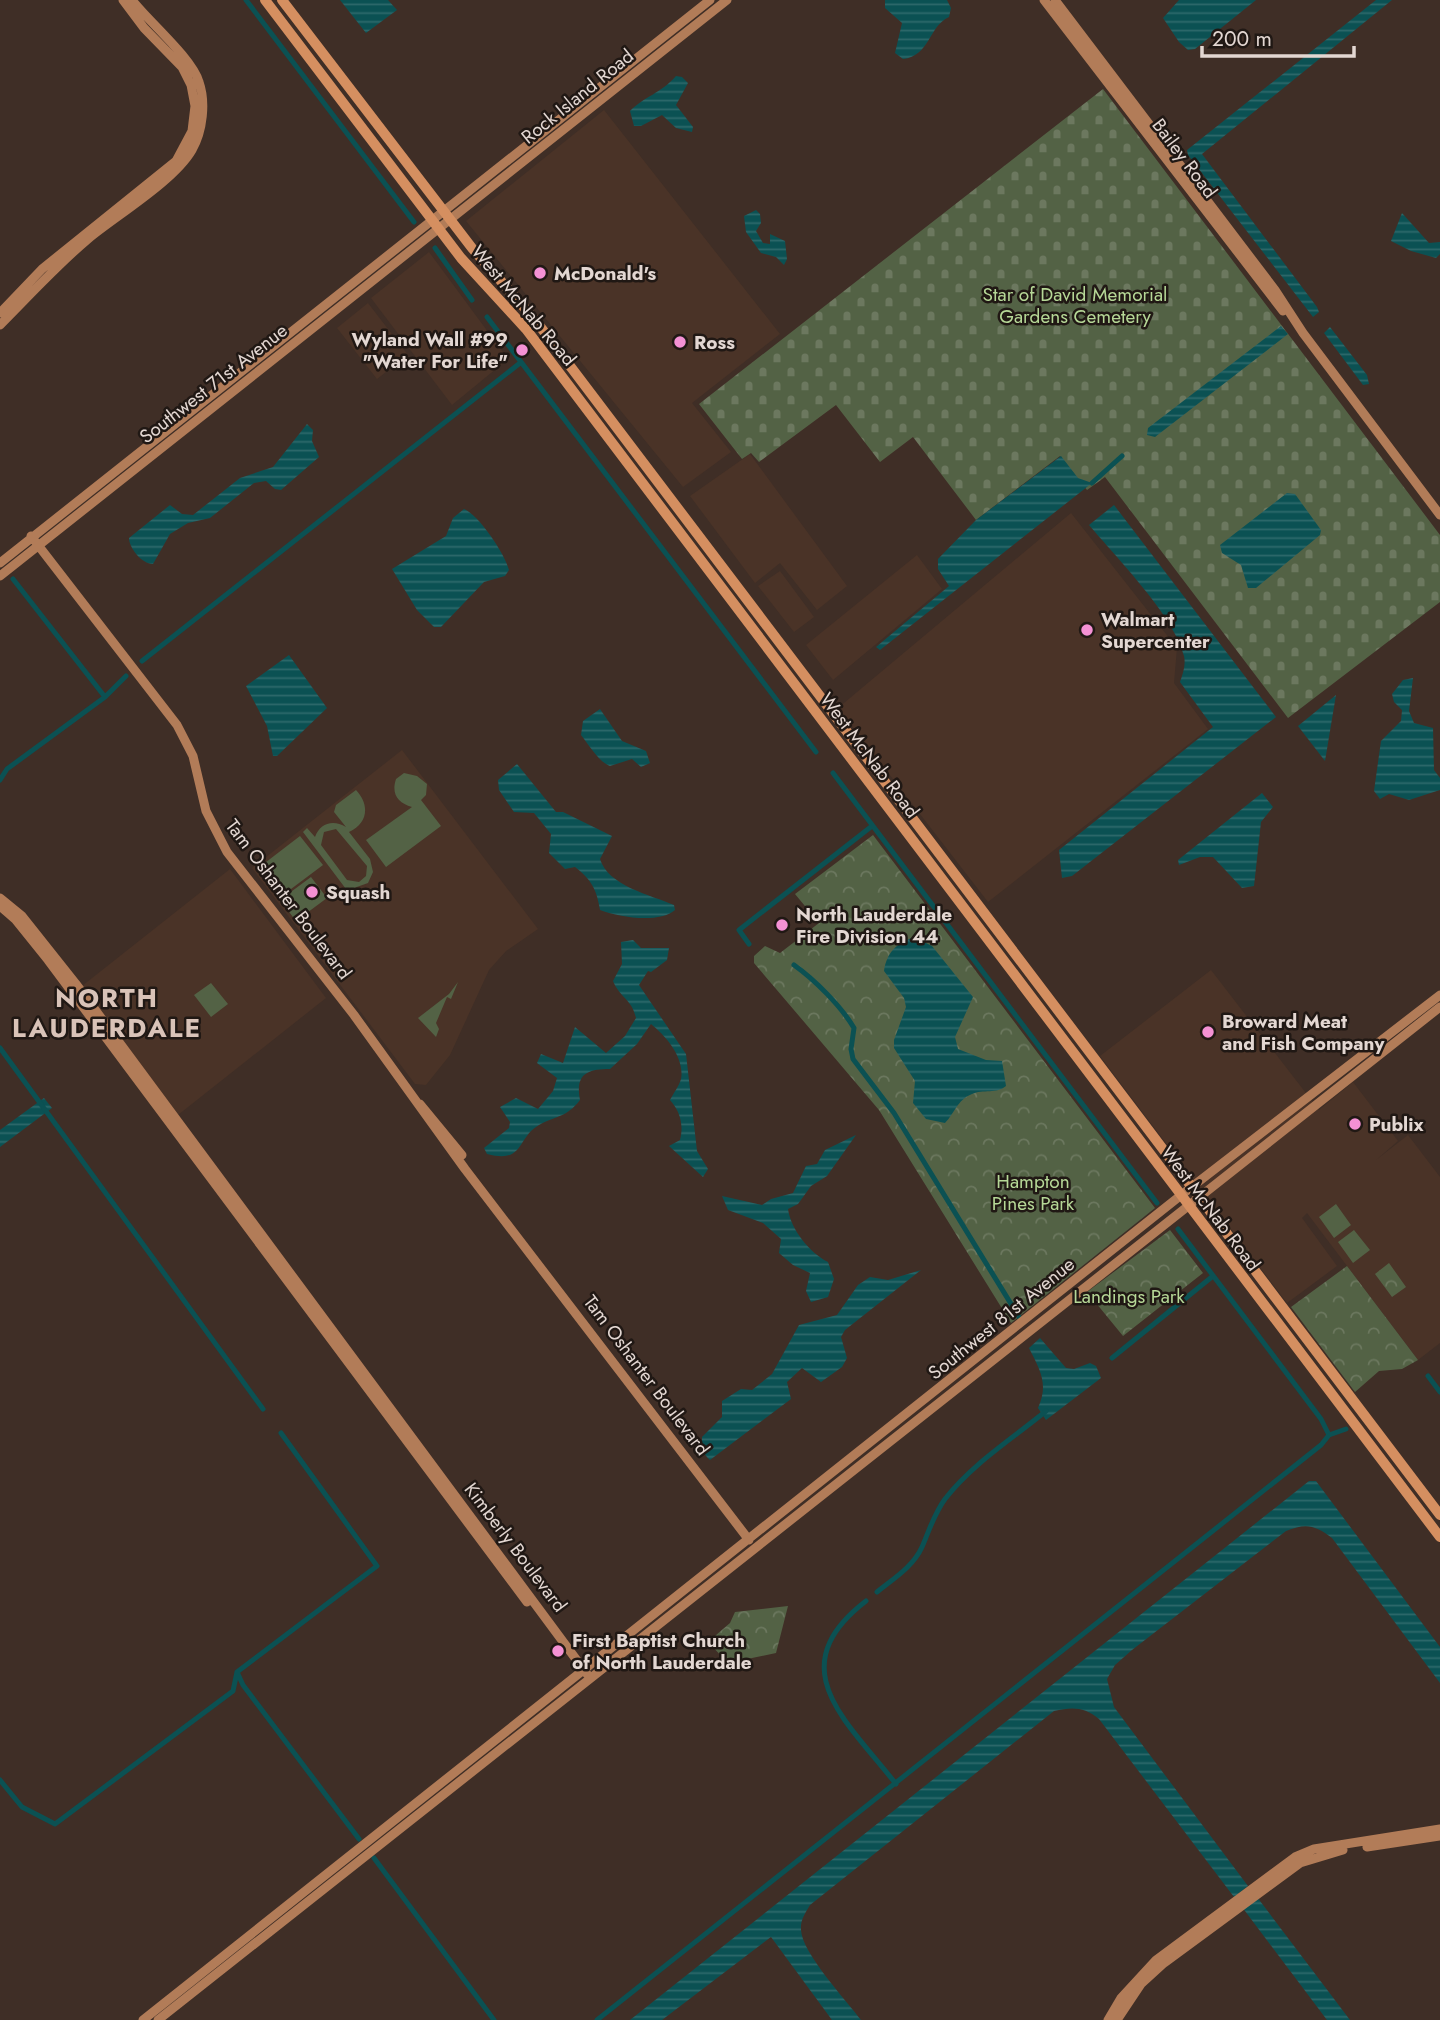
<svg xmlns="http://www.w3.org/2000/svg" width="1440" height="2020" font-family="Jost,sans-serif">
<style>
.built{fill:#4a3327}
.grass{fill:#536245;fill-rule:evenodd}
.cemetery{fill:url(#cemetery-stones)}
.park{fill:url(#park-crowns)}
.water{fill:url(#water-rules)}
.lines{fill:none;stroke-linecap:round;stroke-linejoin:round}
.canal{stroke:#0b5153;stroke-width:5}
.secondary{stroke:#b27c58;stroke-width:9}
.primary{stroke:#d58f60;stroke-width:10}
.poi-dot{fill:#f491d4;stroke:#201814;stroke-width:2.5}
.labels{text-anchor:middle;stroke-width:5;stroke-linejoin:round;paint-order:stroke}
.street-label{font-size:19px;fill:#e3d7d2;stroke:#201814}
.poi-label{font-size:19px;font-weight:bold;fill:#e3d7d2;stroke:#201814;text-anchor:start}
.park-label{font-size:19px;fill:#b6d897;stroke:#201814}
.district-label{font-size:26px;font-weight:bold;letter-spacing:2px;fill:#d9c3b8;stroke:#201814}
</style>
<defs>
<pattern id="cemetery-stones" width="16" height="16" patternUnits="userSpaceOnUse" patternTransform="scale(1.75)"><rect width="16" height="16" fill="#536245"/><path d="M2 7V4a2 2 0 0 1 4 0v3zM10 15v-3a2 2 0 0 1 4 0v3z" fill="#6c785f"/></pattern>
<pattern id="park-crowns" width="20" height="18" patternUnits="userSpaceOnUse" patternTransform="scale(1.75)"><rect width="20" height="18" fill="#536245"/><path d="M2 6a3 3 0 1 1 6 0M12 15a3 3 0 1 1 6 0" fill="none" stroke="#6c785f"/></pattern>
<pattern id="water-rules" width="6" height="5" patternUnits="userSpaceOnUse" patternTransform="scale(1.75)"><rect width="6" height="5" fill="#0b5153"/><path d="M0 2.5h6" fill="none" stroke="#2e696b"/></pattern>
</defs>
<rect width="100%" height="100%" fill="#3f2e26"/>
<path class="built" d="M 604,110 L 780,334 L 692,403 L 731,452 L 683,487 L 466,221 Z
M 429,252 L 508,359 L 452,405 L 371,298 Z
M 368,303 L 408,355 L 377,379 L 337,328 Z
M 750,454 L 847,586 L 817,610 L 780,563 L 755,583 L 690,496 Z
M 1071,513 L 1177,648 L 1174,683 L 1208,729 L 988,902 L 838,708 Z
M 917,555 L 942,589 L 833,680 L 806,645 Z
M 780,571 L 814,617 L 794,632 L 758,586 Z
M 402,750 L 538,929 L 506,951 L 489,970 L 450,1055 L 426,1085 L 415,1084 L 252,868 Z
M 230,869 L 326,998 L 178,1115 L 82,986 Z
M 1211,970 L 1319,1110 L 1353,1082 L 1398,1141 L 1376,1160 L 1408,1135 L 1440,1177 L 1440,1343 L 1418,1360 L 1307,1213 L 1302,1218 L 1337,1266 L 1287,1303 L 1100,1056 Z"/>
<path class="grass" d="M 404,773 L 417,776 L 427,784 L 426,795 L 421,800 L 441,826 L 386,867 L 366,840 L 412,807 C 398,803 391,794 396,779 Z
M 356,790 C 370,805 368,823 349,832 L 370,859 L 373,872 L 368,883 L 354,888 L 360,897 L 355,901 L 303,832 L 307,828 L 315,837 C 320,823 333,819 346,827 L 334,812 L 336,805 ZM 336,829 L 367,866 L 366,876 L 359,882 L 347,880 L 321,845 L 324,832 Z
M 300,836 L 323,865 L 279,898 L 257,869 Z
M 311,877 L 327,898 L 296,921 L 280,900 Z
M 458,982 L 451,999 L 447,997 L 436,1023 L 439,1029 L 436,1037 L 418,1018 L 449,994 Z
M 211,983 L 228,1004 L 211,1017 L 194,995 Z
M 1336,1204 L 1351,1225 L 1334,1238 L 1319,1217 Z
M 1354,1230 L 1370,1250 L 1353,1263 L 1338,1242 Z"/>
<path class="cemetery" d="M 1103,89 L 1440,535 L 1440,602 L 1288,718 L 1105,477 L 1087,490 L 1060,456 L 976,520 L 913,437 L 880,462 L 836,405 L 759,462 L 751,453 L 742,459 L 699,404 Z"/>
<path class="park" d="M 873,835 L 1155,1208 L 1011,1323 L 879,1110 L 754,963 L 754,956 L 765,946 L 780,953 L 819,923 L 795,894 Z
M 1170,1230 L 1203,1273 L 1123,1336 L 1087,1292 Z
M 1389,1263 L 1406,1287 L 1392,1297 L 1375,1274 Z
M 1347,1266 L 1418,1360 L 1402,1369 L 1379,1371 L 1355,1392 L 1291,1307 Z
M 788,1606 L 776,1653 L 728,1663 L 708,1642 L 730,1623 L 735,1612 Z"/>
<path class="water" d="M 340,0 L 388,0 L 397,10 L 366,33 Z
M 885,0 L 947,0 L 951,8 L 949,17 C 928,27 930,56 903,59 L 895,53 L 902,23 L 885,8 Z
M 1179,0 L 1256,0 L 1195,49 L 1188,50 L 1179,42 L 1163,18 Z
M 1376,0 L 1392,0 L 1202,154 L 1317,307 L 1319,312 L 1313,317 L 1188,155 L 1187,150 Z
M 676,76 L 682,77 L 688,83 L 676,105 L 693,127 L 692,132 L 676,128 L 662,115 L 641,126 L 634,126 L 630,111 C 645,96 660,94 676,76 Z
M 756,210 L 760,214 L 761,223 L 756,231 L 763,243 L 770,244 L 770,234 L 785,241 L 787,259 L 784,265 L 776,257 L 761,253 L 746,232 L 744,216 Z
M 1402,213 L 1429,243 L 1440,242 L 1440,254 L 1436,258 L 1411,251 L 1391,241 Z
M 1281,326 L 1288,334 L 1155,437 L 1147,435 L 1148,428 Z
M 1330,327 L 1367,375 L 1369,384 L 1363,385 L 1324,333 Z
M 307,424 L 313,430 L 312,441 L 319,457 L 281,490 L 275,489 L 266,481 L 254,483 L 210,518 L 188,523 L 170,534 L 153,564 C 142,564 129,548 129,538 L 170,505 L 182,514 L 193,515 L 240,478 L 273,467 Z
M 1061,456 L 1078,478 L 1092,483 L 880,650 L 876,647 L 949,586 L 938,569 L 938,559 L 976,520 Z
M 1287,493 L 1295,494 L 1321,530 L 1320,535 L 1256,588 L 1248,588 L 1241,565 L 1222,553 L 1220,545 Z
M 1114,505 L 1276,717 L 1072,876 L 1062,878 L 1059,850 L 1213,727 L 1180,682 C 1183,673 1186,665 1184,656 C 1175,617 1116,557 1089,525 Z
M 464,509 C 479,515 505,554 509,570 L 505,576 L 484,582 L 441,627 L 434,627 L 417,610 L 392,569 L 446,536 L 453,518 Z
M 289,655 L 327,708 L 277,756 L 273,756 L 267,726 L 246,686 Z
M 1413,678 L 1409,711 L 1414,723 L 1433,728 L 1434,770 L 1440,778 L 1440,790 L 1409,800 L 1389,794 L 1380,799 L 1374,791 L 1381,741 L 1401,721 L 1402,710 L 1394,702 L 1392,694 L 1403,680 Z
M 1336,695 L 1325,761 L 1298,726 Z
M 600,709 L 622,741 L 646,751 L 650,763 L 641,767 L 632,759 L 610,766 C 599,762 589,745 581,735 L 583,721 Z
M 517,764 L 556,812 L 563,812 L 612,836 L 600,859 C 608,886 651,895 674,905 L 675,910 C 659,924 618,917 600,910 C 597,890 591,879 575,867 L 565,869 L 549,853 L 551,834 L 534,813 L 514,812 L 499,790 L 498,780 Z
M 1262,793 L 1273,807 L 1261,822 L 1254,886 L 1242,888 L 1213,857 L 1200,857 L 1179,865 L 1178,860 Z
M 914,937 L 932,946 L 973,997 L 955,1037 L 958,1049 L 986,1060 L 1002,1061 L 1006,1086 C 997,1094 983,1089 972,1094 C 957,1100 955,1113 945,1123 L 926,1119 L 913,1103 L 915,1081 L 894,1048 L 894,1040 L 906,1007 L 904,998 L 884,971 C 887,952 896,944 914,937 Z
M 633,940 L 641,948 L 669,948 L 667,960 L 651,972 L 648,971 L 639,985 L 686,1054 L 697,1151 L 708,1169 L 703,1177 L 669,1146 L 680,1140 C 684,1125 680,1111 670,1100 C 673,1094 679,1086 681,1079 C 685,1058 666,1036 651,1024 L 637,1044 L 610,1069 C 587,1069 575,1074 580,1100 C 566,1118 557,1115 539,1125 C 516,1138 525,1164 487,1154 L 484,1148 L 509,1128 L 510,1122 L 500,1107 L 516,1098 L 538,1109 L 553,1091 L 557,1078 L 537,1063 L 541,1054 L 563,1063 L 575,1027 L 606,1053 L 625,1036 L 636,1018 C 632,999 620,998 613,981 L 622,964 L 621,942 Z
M 44,1098 L 52,1108 L 0,1147 L 0,1130 Z
M 856,1135 L 827,1176 L 811,1186 L 798,1204 L 788,1209 C 791,1230 810,1253 828,1262 L 834,1279 L 828,1297 L 811,1302 L 806,1291 L 810,1273 L 793,1265 L 779,1253 L 781,1239 L 763,1223 L 728,1210 L 722,1196 L 762,1205 L 771,1199 L 793,1193 L 806,1166 L 817,1164 L 825,1150 Z
M 921,1270 L 845,1330 L 841,1337 L 847,1358 L 842,1367 L 821,1382 L 802,1368 L 787,1382 L 791,1399 L 710,1460 C 702,1453 702,1448 702,1437 L 722,1417 L 722,1401 L 741,1389 L 752,1390 L 772,1374 L 799,1325 L 837,1315 L 858,1285 L 870,1277 L 888,1280 Z
M 1040,1338 L 1066,1368 L 1074,1369 L 1090,1363 L 1096,1366 L 1101,1378 L 1046,1420 L 1038,1408 C 1049,1384 1040,1370 1029,1348 Z
M 1309,1481 L 1316,1481 L 1440,1647 L 1440,1683 L 1332,1538 C 1315,1525 1306,1523 1286,1531 L 1132,1650 L 1115,1665 L 1107,1679 L 1114,1707 L 1248,1886 L 1234,1897 L 1099,1719 C 1084,1707 1073,1707 1054,1711 L 810,1905 C 806,1912 800,1920 801,1930 C 802,1953 846,2000 861,2020 L 832,2020 L 771,1937 L 662,2020 L 630,2020 Z
M 1257,1897 L 1350,2020 L 1327,2020 L 1242,1907 Z"/>
<g class="lines">
<path class="canal" d="M 246,0 L 414,222
M 435,248 L 472,300
M 487,317 L 816,752
M 1092,483 L 1122,456
M 13,579 L 105,697 L 126,676
M 142,661 L 520,363
M 833,773 L 1157,1203
M 0,780 L 7,769 L 105,697
M 749,944 L 739,930 L 872,826
M 794,965 C 815,980 841,1006 854,1028 L 851,1049 L 853,1059 L 894,1113 L 1019,1317
M 0,1048 L 263,1409
M 1112,1358 L 1213,1276
M 1428,1376 L 1440,1392
M 1329,1435 L 1346,1429
M 877,1592 C 893,1579 913,1567 922,1547 C 929,1531 934,1514 945,1499 C 972,1464 1012,1439 1046,1411
M 866,1601 C 779,1668 847,1721 896,1784
M 237,1672 L 243,1685 L 359,1839
M 0,1780 L 22,1807 L 55,1824 L 233,1691 L 237,1672 L 377,1566 L 281,1433
M 374,1858 L 494,2020
M 597,2020 L 1321,1445 L 1329,1435 L 1321,1419 L 1178,1229"/>
<path class="secondary" d="M 1044,0 L 1283,311
M 1055,0 L 1275,290 L 1303,333 L 1440,515
M 0,313 L 42,269 L 176,161 L 192,131 L 195,106 L 191,85 L 182,67 L 144,28 L 123,0
M 0,325 C 29,296 56,266 88,239 C 117,215 174,181 192,150 C 203,131 206,102 199,82 C 192,58 149,22 132,0
M 31,536 L 177,725 L 193,756 L 206,811 L 227,852 L 354,1015 L 465,1169 L 749,1540
M 0,563 L 710,0
M 0,576 L 727,0
M 0,898 L 22,916 L 76,984 L 587,1674
M 0,906 L 15,919 L 48,960 L 527,1602
M 420,1104 L 462,1155
M 1367,1847 L 1440,1836
M 143,2020 L 1180,1196 L 1440,995
M 158,2020 L 1440,1007
M 1108,2020 L 1121,1998 L 1156,1960 L 1295,1857 L 1314,1849 L 1440,1829
M 1117,2020 L 1141,1984 L 1164,1963 L 1300,1863 L 1343,1850"/>
<path class="primary" d="M 265,0 L 461,258 L 526,329 L 1440,1537
M 282,0 L 472,248 L 536,321 L 1440,1515"/>
</g>
<g class="poi-dot">
<circle cx="540" cy="273" r="7"/>
<circle cx="680" cy="342" r="7"/>
<circle cx="522" cy="350" r="7"/>
<circle cx="1087" cy="630" r="7"/>
<circle cx="312" cy="892" r="7"/>
<circle cx="782" cy="925" r="7"/>
<circle cx="1208" cy="1032" r="7"/>
<circle cx="1355" cy="1124" r="7"/>
<circle cx="558" cy="1651" r="7"/>
</g>
<g class="labels">
<g class="street-label">
<text transform="translate(577 96) rotate(-39)" y="7">Rock Island Road</text>
<text transform="translate(1185 158) rotate(53)" y="7">Bailey Road</text>
<text transform="translate(524 305) rotate(50)" y="7">West McNab Road</text>
<text transform="translate(213 383) rotate(-38)" y="7">Southwest 71st Avenue</text>
<text transform="translate(870 755) rotate(53)" y="7">West McNab Road</text>
<text transform="translate(289 899) rotate(53)" y="7">Tam Oshanter Boulevard</text>
<text transform="translate(1211 1208) rotate(53)" y="7">West McNab Road</text>
<text transform="translate(1001 1318) rotate(-39)" y="7">Southwest 81st Avenue</text>
<text transform="translate(647 1375) rotate(53)" y="7">Tam Oshanter Boulevard</text>
<text transform="translate(516 1547) rotate(53)" y="7">Kimberly Boulevard</text>
</g>
<g class="poi-label">
<text x="554" y="280">McDonald's</text>
<text x="508" y="346" text-anchor="end">Wyland Wall #99<tspan x="508" dy="22">"Water For Life"</tspan></text>
<text x="694" y="349">Ross</text>
<text x="1101" y="626">Walmart<tspan x="1101" dy="22">Supercenter</tspan></text>
<text x="326" y="899">Squash</text>
<text x="796" y="921">North Lauderdale<tspan x="796" dy="22">Fire Division 44</tspan></text>
<text x="1222" y="1028">Broward Meat<tspan x="1222" dy="22">and Fish Company</tspan></text>
<text x="1369" y="1131">Publix</text>
<text x="572" y="1647">First Baptist Church<tspan x="572" dy="22">of North Lauderdale</tspan></text>
</g>
<g class="park-label">
<text x="1075" y="301">Star of David Memorial<tspan x="1075" dy="22">Gardens Cemetery</tspan></text>
<text x="1033" y="1188">Hampton<tspan x="1033" dy="22">Pines Park</tspan></text>
<text x="1129" y="1303">Landings Park</text>
</g>
<g class="district-label">
<text x="107" y="1007">NORTH<tspan x="107" dy="30">LAUDERDALE</tspan></text>
</g>
</g>
<path d="M1202 46v10h152v-10" fill="none" stroke="#e3d7d2" stroke-width="3.5"/>
<text x="1212" y="46" font-size="21" fill="#e3d7d2" stroke="#201814" stroke-width="5" paint-order="stroke">200 m</text>
</svg>
